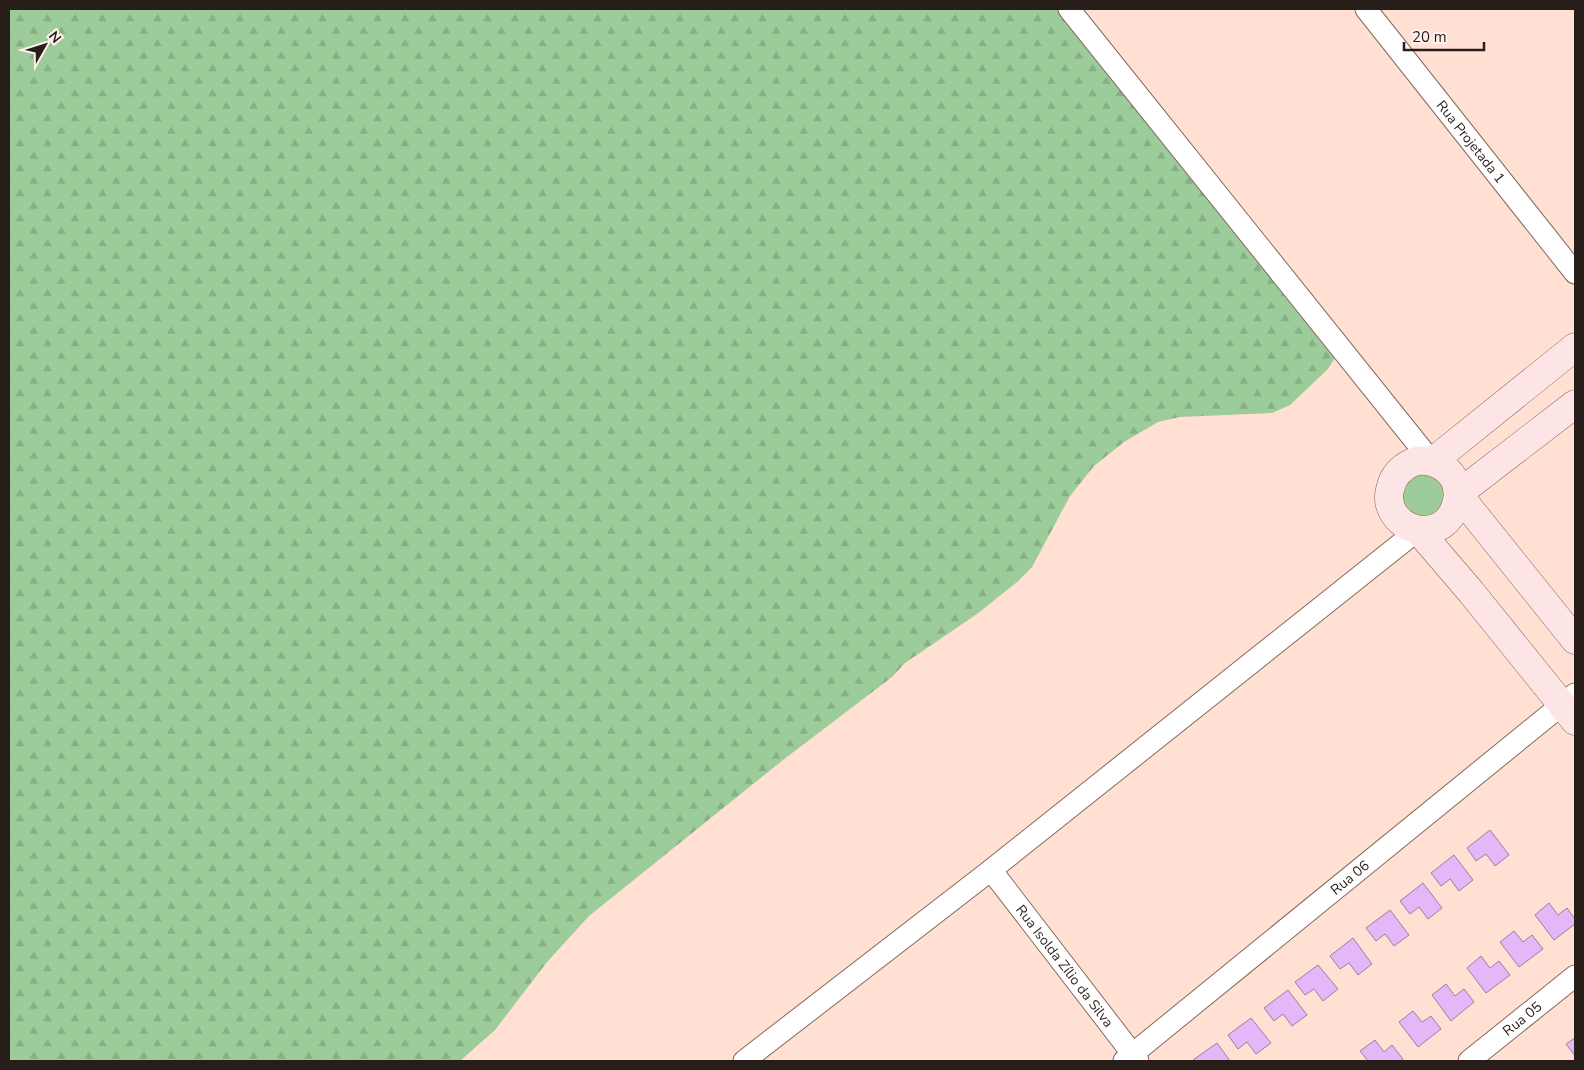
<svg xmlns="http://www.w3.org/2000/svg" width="1584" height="1070" font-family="'Nunito Sans',sans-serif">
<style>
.grass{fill:#9dcc9b}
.forest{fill:url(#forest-firs)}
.building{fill:#e5b6f8;stroke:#93839a}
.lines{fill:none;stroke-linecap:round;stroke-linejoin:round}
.street-casing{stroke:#846a5e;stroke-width:23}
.secondary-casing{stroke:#846a5e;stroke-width:29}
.street{stroke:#fff;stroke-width:21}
.secondary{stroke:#fde5e6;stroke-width:28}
.labels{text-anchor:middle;stroke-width:4;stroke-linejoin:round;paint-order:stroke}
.street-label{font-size:14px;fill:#281e19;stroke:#fff2ed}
</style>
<defs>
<pattern id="forest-firs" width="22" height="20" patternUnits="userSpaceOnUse" patternTransform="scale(1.25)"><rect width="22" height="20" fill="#9dcc9b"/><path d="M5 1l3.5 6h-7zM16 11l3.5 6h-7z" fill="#87af85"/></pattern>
</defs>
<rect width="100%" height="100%" fill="#ffe0d3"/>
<path class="grass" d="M 1401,469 L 1450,474 L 1445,523 L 1392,510 Z"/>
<path class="forest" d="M 9,9 L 1063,9 L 1338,353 L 1328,369 L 1290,405 L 1272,413 L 1180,417 L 1158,422 L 1124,442 L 1094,466 L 1070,496 L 1032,567 L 1017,582 L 977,614 L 905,663 L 892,677 L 783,760 L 589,916 L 547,962 L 495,1030 L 460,1061 L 9,1061 Z"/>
<path class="building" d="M 1490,830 L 1509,855 L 1495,866 L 1486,854 L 1476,861 L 1467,848 Z
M 1454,855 L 1473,880 L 1459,891 L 1450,879 L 1441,886 L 1431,873 Z
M 1423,883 L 1442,908 L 1428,919 L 1419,907 L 1410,914 L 1400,901 Z
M 1549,903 L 1558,915 L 1567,908 L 1575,919 L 1575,924 L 1554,940 L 1535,915 Z
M 1390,910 L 1409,935 L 1394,946 L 1385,934 L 1376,941 L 1366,928 Z
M 1514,931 L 1523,942 L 1532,935 L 1543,949 L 1519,967 L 1500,942 Z
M 1353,938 L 1372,964 L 1358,975 L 1349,963 L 1340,969 L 1330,956 Z
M 1481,956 L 1490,968 L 1499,961 L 1510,975 L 1486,993 L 1467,968 Z
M 1318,965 L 1338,989 L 1323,1001 L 1314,989 L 1305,995 L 1295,982 Z
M 1446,984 L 1455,996 L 1464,989 L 1474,1002 L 1451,1021 L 1432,995 Z
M 1288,990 L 1307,1015 L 1292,1026 L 1283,1014 L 1274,1021 L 1264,1008 Z
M 1413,1011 L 1422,1022 L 1431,1016 L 1441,1029 L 1418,1047 L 1399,1022 Z
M 1251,1018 L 1271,1043 L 1256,1054 L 1247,1042 L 1238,1049 L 1228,1035 Z
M 1575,1038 L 1575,1056 L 1566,1044 Z
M 1375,1040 L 1384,1052 L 1392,1045 L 1403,1059 L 1400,1061 L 1368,1061 L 1360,1051 Z
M 1217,1043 L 1230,1061 L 1194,1061 L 1193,1060 Z"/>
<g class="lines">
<defs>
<g id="street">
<path d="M 1069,9 L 1432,462"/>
<path id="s1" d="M 1366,9 L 1575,273"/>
<path id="s2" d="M 991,870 L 1138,1061"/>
<path d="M 744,1061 L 991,870 L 1418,530"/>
<path id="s3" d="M 1124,1061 L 1575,694"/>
<path id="s4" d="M 1469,1061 L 1575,976"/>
</g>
<path id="secondary" d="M 1575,404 L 1458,494 C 1451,555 1376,529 1391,486 C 1394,475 1401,468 1411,463 C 1428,456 1449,466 1456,483 C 1457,487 1457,491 1458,494 L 1575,640
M 1432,462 L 1575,347
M 1418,530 L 1471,592 L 1575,721"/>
</defs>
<use href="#street" class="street-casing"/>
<use href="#secondary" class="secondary-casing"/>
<use href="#street" class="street"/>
<use href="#secondary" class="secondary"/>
</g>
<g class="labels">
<g class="street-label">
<text dy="5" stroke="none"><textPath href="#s1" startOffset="169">Rua Projetada 1</textPath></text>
<text dy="5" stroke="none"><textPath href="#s3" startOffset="291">Rua 06</textPath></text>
<text dy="5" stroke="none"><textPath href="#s2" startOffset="121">Rua Isolda Zílio da Silva</textPath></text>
<text dy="5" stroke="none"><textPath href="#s4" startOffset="68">Rua 05</textPath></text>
</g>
</g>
<rect width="1584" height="1070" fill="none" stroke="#281e19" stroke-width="20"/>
<g transform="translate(45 45) rotate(51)" stroke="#fff2ed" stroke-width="4" paint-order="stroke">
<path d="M0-4L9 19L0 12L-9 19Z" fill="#281e19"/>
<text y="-8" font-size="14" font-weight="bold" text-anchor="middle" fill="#281e19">N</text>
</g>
<path d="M1404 42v8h80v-8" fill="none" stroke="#281e19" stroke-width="2.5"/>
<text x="1412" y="42" font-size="15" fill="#281e19" stroke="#fff2ed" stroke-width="4" paint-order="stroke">20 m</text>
</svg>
